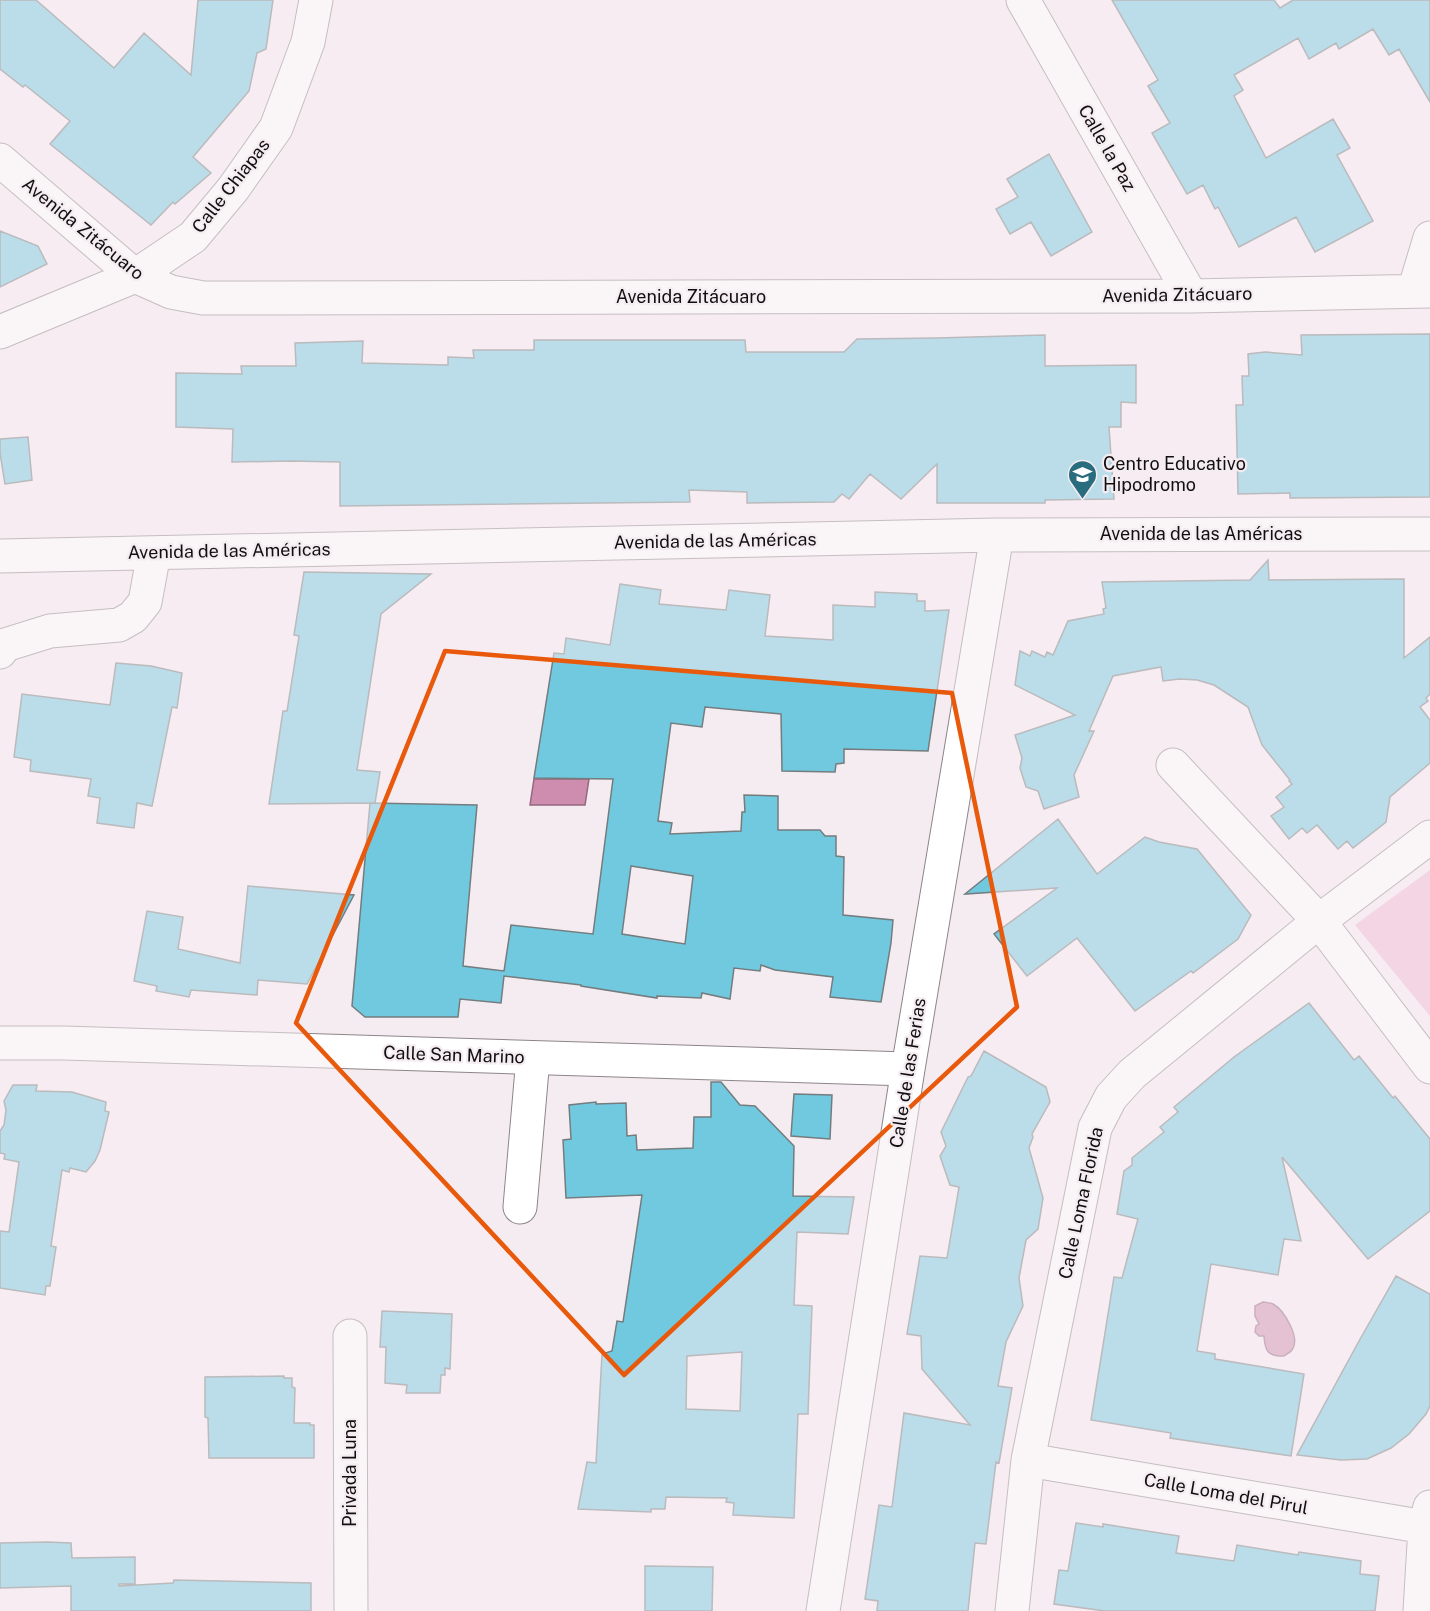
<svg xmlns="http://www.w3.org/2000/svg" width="1430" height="1611" font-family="'Public Sans',sans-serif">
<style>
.green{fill:#efb9d5}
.water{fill:#ce8daf;stroke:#95677f;stroke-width:1.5}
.building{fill:#71c9e0;stroke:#747c7e;stroke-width:1.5;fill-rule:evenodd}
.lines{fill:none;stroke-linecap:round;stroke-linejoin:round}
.minor-casing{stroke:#8d8589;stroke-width:35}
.minor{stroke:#fff;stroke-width:33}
.marked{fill:none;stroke:#e8590c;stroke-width:4.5;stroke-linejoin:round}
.labels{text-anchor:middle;stroke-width:4.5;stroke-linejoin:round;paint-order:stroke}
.street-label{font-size:18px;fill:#110e10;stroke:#f5ecf1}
.poi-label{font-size:18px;fill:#110e10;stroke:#f5ecf1;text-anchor:start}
</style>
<rect width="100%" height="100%" fill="#f5ecf1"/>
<path class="green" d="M 1430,870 L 1430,1016 L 1355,925 Z"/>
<path class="water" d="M 534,779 L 589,779 L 585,805 L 530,805 Z
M 1263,1302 C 1264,1302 1271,1303 1273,1304 C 1284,1310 1301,1338 1292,1350 C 1290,1353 1286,1354 1284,1356 C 1268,1356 1265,1352 1264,1336 L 1259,1336 L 1255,1332 L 1256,1326 L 1259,1324 L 1255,1316 L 1255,1306 Z"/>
<path class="building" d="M 0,0 L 36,0 L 114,68 L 144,33 L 191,75 L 198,0 L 273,0 L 266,49 L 257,53 L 249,91 L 193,157 L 211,173 L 175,204 L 173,202 L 151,225 L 50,144 L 70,121 L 25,85 L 23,87 L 0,69 Z
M 1112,0 L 1274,0 L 1280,8 L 1293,0 L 1430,0 L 1430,102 L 1399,49 L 1389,55 L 1373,29 L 1339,49 L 1336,43 L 1309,59 L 1298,38 L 1234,75 L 1243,90 L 1234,96 L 1266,158 L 1333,119 L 1350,148 L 1337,155 L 1373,221 L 1315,252 L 1296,217 L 1239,247 L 1218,207 L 1215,209 L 1203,185 L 1187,194 L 1152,133 L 1170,123 L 1148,86 L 1158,80 Z
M 1049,154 L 1092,232 L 1051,256 L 1031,222 L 1010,234 L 996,209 L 1018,197 L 1007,179 Z
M 0,231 L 38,246 L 47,264 L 0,287 Z
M 1430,334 L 1430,497 L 1290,498 L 1290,493 L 1238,494 L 1236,405 L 1243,405 L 1242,376 L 1249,376 L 1248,354 L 1265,352 L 1302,355 L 1301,335 Z
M 1045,335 L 1045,366 L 1136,365 L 1136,403 L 1121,402 L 1121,427 L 1109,427 L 1114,499 L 1045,500 L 1045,503 L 937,503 L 937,464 L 901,499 L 870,474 L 849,499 L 842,494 L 834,502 L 747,503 L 747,492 L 689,490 L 690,502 L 340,506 L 340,462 L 291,461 L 232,462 L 233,429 L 176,427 L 176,373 L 242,374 L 241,366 L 296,366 L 295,343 L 363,341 L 362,363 L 448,365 L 448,357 L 474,358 L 473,350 L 534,350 L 534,340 L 745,340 L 746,352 L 844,352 L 857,339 L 936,338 Z
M 28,437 L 32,480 L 5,484 L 0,453 L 0,439 Z
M 1268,560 L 1269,580 L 1404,579 L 1404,658 L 1430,637 L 1430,694 L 1426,698 L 1428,701 L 1420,707 L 1430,720 L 1430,763 L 1390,797 L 1386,822 L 1353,848 L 1347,841 L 1338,849 L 1317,825 L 1307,833 L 1302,828 L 1289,839 L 1271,816 L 1284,807 L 1276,797 L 1292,784 L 1289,781 L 1290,780 L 1262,745 L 1248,707 L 1214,685 L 1197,680 L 1180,679 L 1163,681 L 1161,667 L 1113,676 L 1089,731 L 1094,731 L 1074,775 L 1079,797 L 1044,809 L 1038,791 L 1026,787 L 1020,768 L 1022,758 L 1015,735 L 1075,715 L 1015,685 L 1020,651 L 1030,656 L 1032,651 L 1045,657 L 1047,652 L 1053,655 L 1068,621 L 1104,614 L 1103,609 L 1106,608 L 1102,582 L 1250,580 Z
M 304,572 L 431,574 L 381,614 L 357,770 L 380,772 L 375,803 L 269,804 L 283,711 L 287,711 L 299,636 L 294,635 Z
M 620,584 L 661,590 L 659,604 L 726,610 L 729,590 L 770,595 L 765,636 L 833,640 L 833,605 L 875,607 L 875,592 L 917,594 L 917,601 L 925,601 L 925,611 L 949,610 L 928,751 L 844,749 L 844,763 L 836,764 L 835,772 L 782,771 L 781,714 L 705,707 L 702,727 L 671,723 L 658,821 L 672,823 L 670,834 L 741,831 L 742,812 L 745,812 L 744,795 L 778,796 L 778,830 L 820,830 L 825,836 L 836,836 L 836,856 L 844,857 L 843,915 L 893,920 L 891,943 L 881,1002 L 830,997 L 833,977 L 775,970 L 761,965 L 760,971 L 734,968 L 730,999 L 702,993 L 701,998 L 657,996 L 657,998 L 581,986 L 581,985 L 504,976 L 501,1003 L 460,999 L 458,1017 L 365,1017 L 352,1006 L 370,803 L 477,805 L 463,966 L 504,971 L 511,925 L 593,934 L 613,779 L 534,778 L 554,653 L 564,654 L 566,638 L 610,645 ZM 631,866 L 693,876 L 685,944 L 622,934 Z
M 116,663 L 151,666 L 182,673 L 177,708 L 172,707 L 152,806 L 137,803 L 134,828 L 97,823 L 100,798 L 88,796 L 91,779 L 30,771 L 31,760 L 14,757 L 22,694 L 110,705 Z
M 1058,819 L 1097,874 L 1145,837 L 1159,842 L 1197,849 L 1251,915 L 1238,939 L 1193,973 L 1191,971 L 1135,1011 L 1077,938 L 1027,976 L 994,934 L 1057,888 L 965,894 Z
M 248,886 L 354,895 L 307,984 L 258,980 L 257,995 L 191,990 L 189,997 L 156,991 L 157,986 L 134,981 L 147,911 L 183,917 L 178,949 L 240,963 Z
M 1309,1003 L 1354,1060 L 1359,1056 L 1393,1098 L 1395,1096 L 1430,1139 L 1430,1211 L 1368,1259 L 1282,1157 L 1301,1241 L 1284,1239 L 1278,1275 L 1211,1264 L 1197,1351 L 1215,1354 L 1215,1359 L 1304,1374 L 1291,1456 L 1170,1438 L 1171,1433 L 1091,1420 L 1114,1277 L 1122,1278 L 1138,1219 L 1117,1214 L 1124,1171 L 1132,1165 L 1132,1158 L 1164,1132 L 1160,1127 L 1178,1112 L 1174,1107 L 1234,1057 Z
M 984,1051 L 1046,1087 L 1050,1102 L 1032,1134 L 1033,1137 L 1029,1148 L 1043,1198 L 1038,1229 L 1026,1240 L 1019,1278 L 1023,1306 L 1006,1342 L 998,1386 L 1012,1388 L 999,1463 L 996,1462 L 986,1544 L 975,1543 L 968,1611 L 877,1611 L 878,1601 L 865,1599 L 879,1505 L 892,1507 L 904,1413 L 970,1425 L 922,1369 L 921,1336 L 907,1334 L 920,1256 L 947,1258 L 959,1187 L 950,1185 L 940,1156 L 946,1146 L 941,1132 L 968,1077 L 971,1076 Z
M 711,1082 L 721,1082 L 740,1105 L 755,1106 L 794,1146 L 793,1196 L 854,1197 L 848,1234 L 797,1232 L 794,1305 L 812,1306 L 808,1414 L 798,1414 L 794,1518 L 733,1515 L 734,1503 L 726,1502 L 727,1498 L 666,1497 L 665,1509 L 651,1509 L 651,1512 L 578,1509 L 587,1462 L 596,1463 L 602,1354 L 612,1351 L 617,1321 L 623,1322 L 642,1195 L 566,1198 L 563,1140 L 571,1139 L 569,1105 L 596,1102 L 596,1104 L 626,1103 L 627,1136 L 636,1135 L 637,1150 L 693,1148 L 694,1117 L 711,1117 ZM 742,1352 L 740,1411 L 686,1409 L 687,1356 Z
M 13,1085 L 37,1085 L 36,1091 L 72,1092 L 106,1102 L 105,1111 L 109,1112 L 100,1150 L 95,1161 L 86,1172 L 70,1168 L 69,1172 L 62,1170 L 51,1246 L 56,1247 L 50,1286 L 46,1286 L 45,1295 L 0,1288 L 0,1231 L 9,1232 L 19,1162 L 4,1159 L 5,1154 L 0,1153 L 0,1131 L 4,1125 L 6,1110 L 4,1101 Z
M 794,1094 L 832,1095 L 830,1139 L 791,1136 Z
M 1396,1276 L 1430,1294 L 1430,1406 L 1426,1414 L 1409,1434 L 1391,1448 L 1367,1459 L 1341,1460 L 1297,1455 L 1359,1341 Z
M 382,1311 L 452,1314 L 450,1369 L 445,1368 L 445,1375 L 441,1375 L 440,1393 L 406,1393 L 407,1385 L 385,1383 L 386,1347 L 380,1347 Z
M 284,1376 L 284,1378 L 292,1378 L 292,1387 L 295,1388 L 294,1423 L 310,1423 L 310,1425 L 314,1425 L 314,1458 L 209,1458 L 208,1418 L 205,1417 L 205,1377 Z
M 1076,1523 L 1103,1527 L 1103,1524 L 1179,1536 L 1176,1553 L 1234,1561 L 1237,1545 L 1298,1555 L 1299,1552 L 1361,1561 L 1360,1574 L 1379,1576 L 1375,1611 L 1105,1611 L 1054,1604 L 1059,1570 L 1068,1571 Z
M 48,1542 L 71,1543 L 72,1558 L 135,1557 L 135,1584 L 119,1584 L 119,1586 L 173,1583 L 174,1580 L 311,1583 L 311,1611 L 71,1611 L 71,1586 L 0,1588 L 0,1543 Z
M 645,1566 L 713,1567 L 712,1611 L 645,1611 Z"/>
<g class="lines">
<defs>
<path id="minor" d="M 1023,0 L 1191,296
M 0,160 L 135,276 L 171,292 L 203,298 L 1191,296 L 1430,291
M 1414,291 L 1430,238
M 0,332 L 135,276 L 193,237 L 233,189 L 276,128 L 308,42 L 316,0
M 0,556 L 997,535 L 1430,534
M 0,652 L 5,645 L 50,631 L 119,625 L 133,617 L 145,602 L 154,553
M 1173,765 L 1319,921 L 1430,1067
M 0,1043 L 64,1043 L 908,1069
M 520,1207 L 533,1058
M 350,1336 L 351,1611
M 1028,1460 L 1425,1527
M 823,1611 L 908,1069 L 997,535
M 1012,1611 L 1028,1460 L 1095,1128 L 1111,1097 L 1132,1074 L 1319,921 L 1430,837
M 1420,1611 L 1425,1527 L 1430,1507"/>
</defs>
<use href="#minor" class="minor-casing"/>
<use href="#minor" class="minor"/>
</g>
<path d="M0 0H1430V1611H0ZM 445,651 L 952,693 L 1017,1007 L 624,1375 L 296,1023 Z" fill="#f5ecf1" fill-opacity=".55" fill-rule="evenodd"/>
<path class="marked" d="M 445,651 L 952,693 L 1017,1007 L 624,1375 L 296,1023 Z"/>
<defs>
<symbol id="school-pin" viewBox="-11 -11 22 30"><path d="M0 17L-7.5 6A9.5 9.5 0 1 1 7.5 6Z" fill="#296c7d" stroke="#f5ecf1"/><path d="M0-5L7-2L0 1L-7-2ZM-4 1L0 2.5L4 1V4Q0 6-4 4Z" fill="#fff"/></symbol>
</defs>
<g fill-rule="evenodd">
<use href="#school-pin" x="1066" y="458" width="33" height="45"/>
</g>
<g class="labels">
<g class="street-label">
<text transform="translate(1107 148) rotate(60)" y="6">Calle la Paz</text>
<text transform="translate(231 186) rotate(-52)" y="6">Calle Chiapas</text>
<text transform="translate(83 229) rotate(39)" y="6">Avenida Zitácuaro</text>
<text transform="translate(1177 295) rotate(-1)" y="6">Avenida Zitácuaro</text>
<text x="691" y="303">Avenida Zitácuaro</text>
<text x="1201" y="540">Avenida de las Américas</text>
<text transform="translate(715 541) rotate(-1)" y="6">Avenida de las Américas</text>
<text transform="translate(229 551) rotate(-1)" y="6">Avenida de las Américas</text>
<text transform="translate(454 1055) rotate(2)" y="6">Calle San Marino</text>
<text transform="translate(908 1073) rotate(-81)" y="6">Calle de las Ferias</text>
<text transform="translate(1081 1203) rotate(-78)" y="6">Calle Loma Florida</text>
<text transform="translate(350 1473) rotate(-90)" y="6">Privada Luna</text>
<text transform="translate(1226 1494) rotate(10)" y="6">Calle Loma del Pirul</text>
</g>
<g class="poi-label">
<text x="1103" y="470">Centro Educativo<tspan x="1103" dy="21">Hipodromo</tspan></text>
</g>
</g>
</svg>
